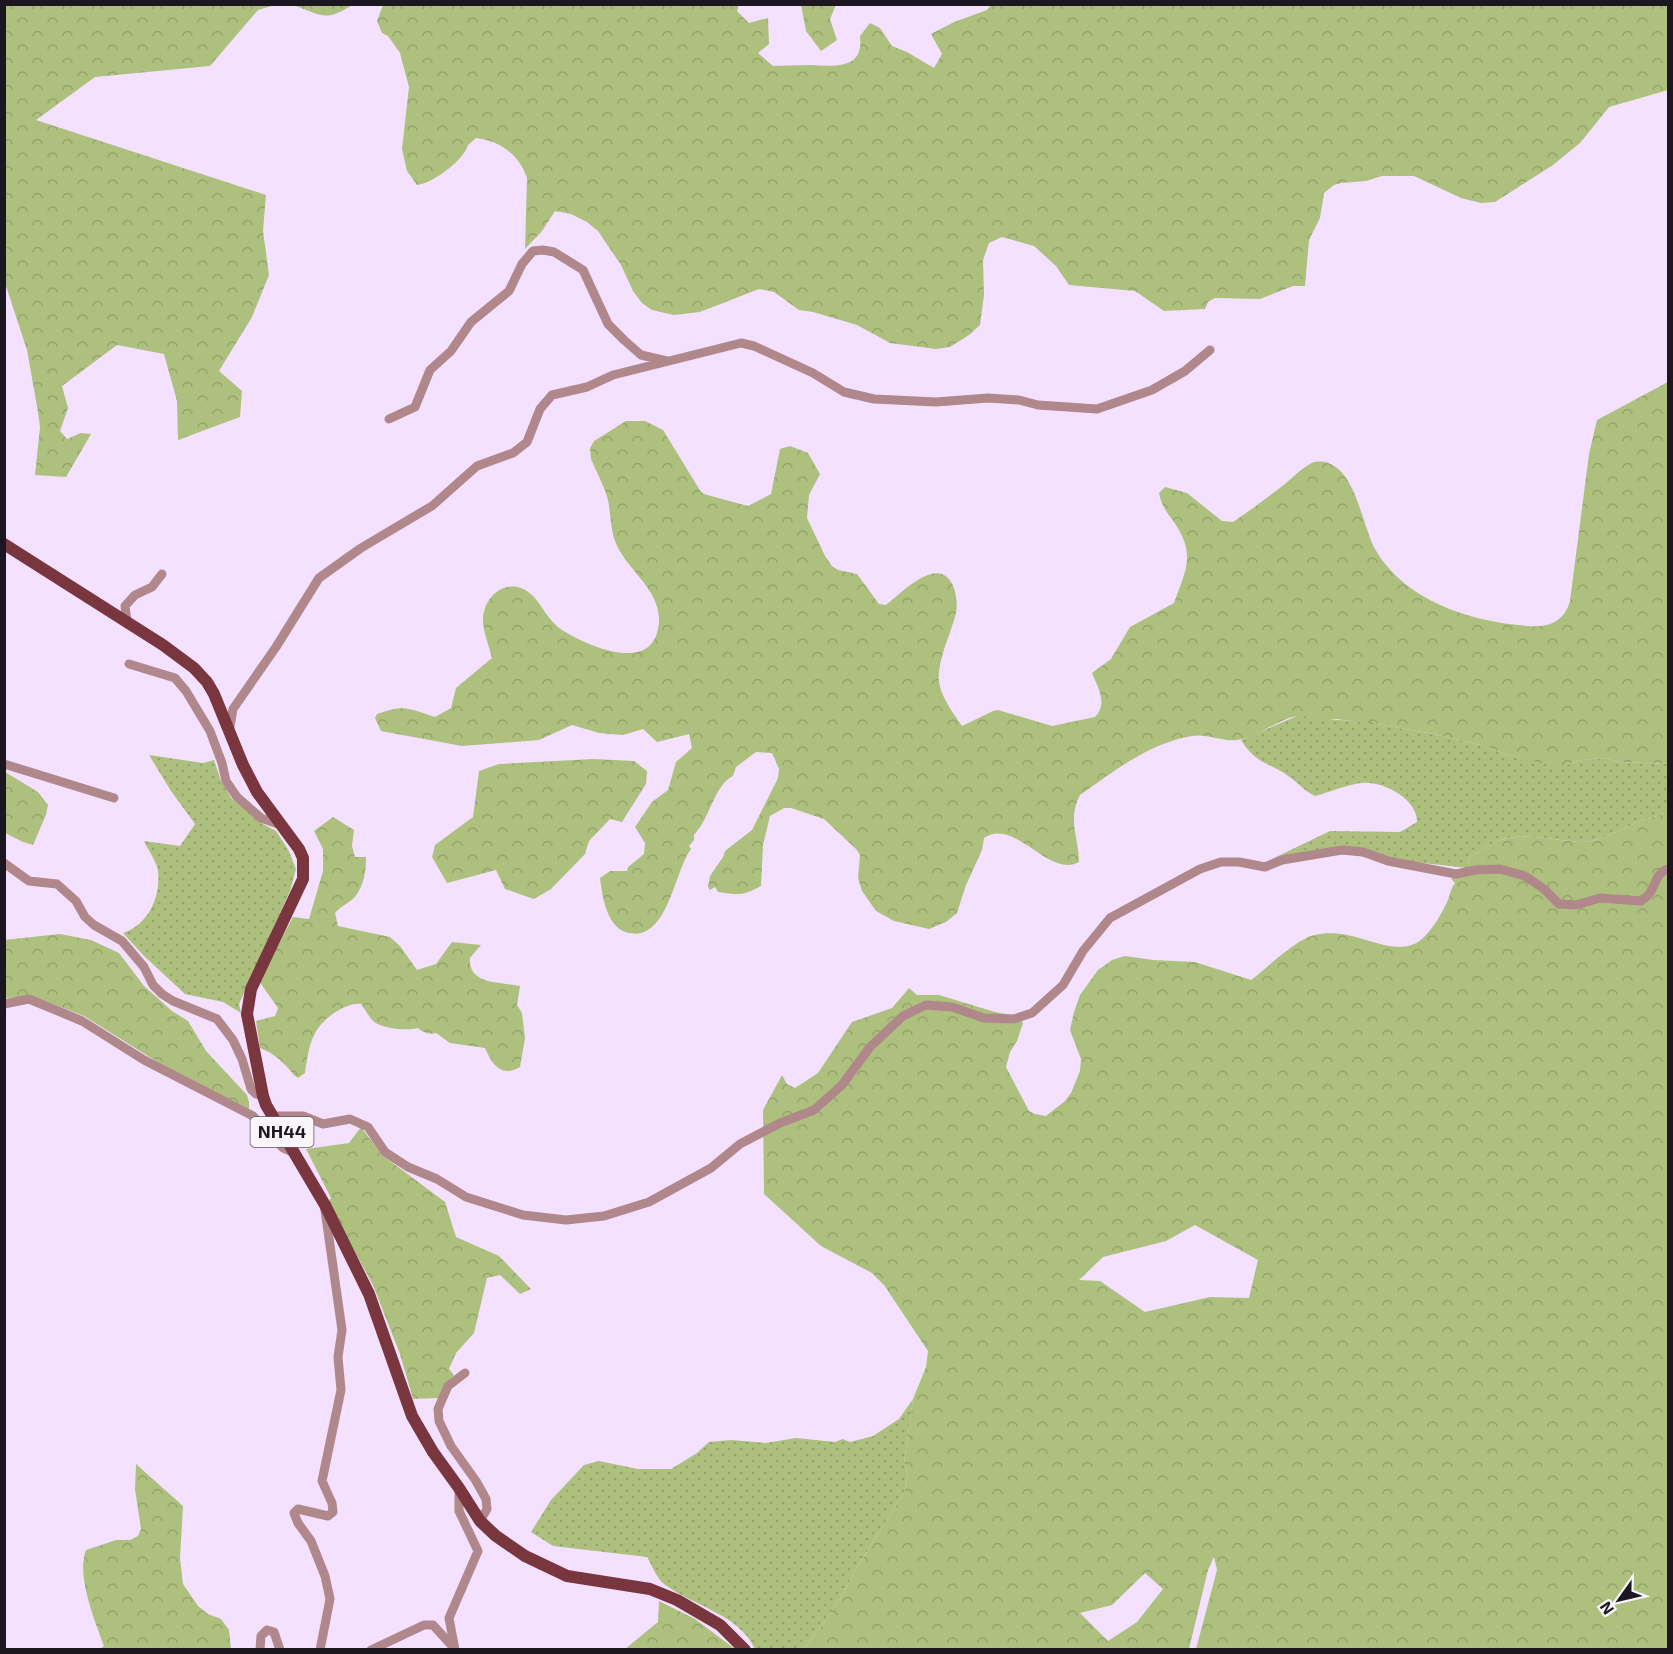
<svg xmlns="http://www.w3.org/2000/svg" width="1673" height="1654" font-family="'Exo 2',sans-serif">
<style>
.grass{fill:url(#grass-dots)}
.forest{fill:url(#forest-crowns);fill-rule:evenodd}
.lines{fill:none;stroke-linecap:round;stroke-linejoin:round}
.minor{stroke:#b0878a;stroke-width:9}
.major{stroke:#7a363e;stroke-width:12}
.labels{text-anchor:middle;stroke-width:6;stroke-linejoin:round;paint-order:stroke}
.shield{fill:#f8f5fb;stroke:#5e5962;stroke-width:1.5}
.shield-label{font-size:18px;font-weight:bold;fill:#1c1620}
</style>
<defs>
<pattern id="grass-dots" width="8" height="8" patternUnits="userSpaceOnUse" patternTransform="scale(1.5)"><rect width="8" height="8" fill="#adc07d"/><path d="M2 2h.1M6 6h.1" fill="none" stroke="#94a46c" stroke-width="1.8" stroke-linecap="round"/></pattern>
<pattern id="forest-crowns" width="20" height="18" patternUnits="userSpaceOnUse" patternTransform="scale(1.5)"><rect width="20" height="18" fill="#adc07d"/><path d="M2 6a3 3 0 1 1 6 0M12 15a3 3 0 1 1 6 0" fill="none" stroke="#94a46c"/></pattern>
</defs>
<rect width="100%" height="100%" fill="#f4e1ff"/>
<path class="grass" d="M 1310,715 L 1333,720 L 1374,721 L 1377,724 L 1434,734 L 1480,745 L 1517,758 L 1564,766 L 1581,760 L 1603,758 L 1620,762 L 1668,764 L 1668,811 C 1660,816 1652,817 1643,820 C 1623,827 1603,842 1581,842 C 1557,841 1522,831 1498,841 C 1489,845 1479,852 1470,857 L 1467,868 L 1316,851 L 1268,861 L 1330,831 L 1400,832 L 1417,822 C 1418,799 1382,780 1361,783 C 1346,785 1330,792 1315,796 C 1306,792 1299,784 1291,778 C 1272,763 1256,765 1241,740 L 1297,716 Z
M 149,755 L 203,763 L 214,760 L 221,781 L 232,799 L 263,824 L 276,831 L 289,851 L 296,869 L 290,891 L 239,1004 L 241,1013 L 223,1002 L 185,994 L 144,956 L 123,933 C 148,925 161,897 158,871 C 157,862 148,850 144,841 L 180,846 L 195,824 L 171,791 Z
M 913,1399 L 904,1463 L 908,1474 L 904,1493 L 854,1572 C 842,1600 822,1625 804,1649 L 755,1649 C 739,1614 693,1606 664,1584 C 657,1579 652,1565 647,1557 L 553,1546 L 531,1532 L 551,1500 L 584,1465 L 599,1461 L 638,1469 L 671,1469 L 697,1453 L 709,1442 L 731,1440 L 766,1443 L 796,1438 L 835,1442 L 843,1439 L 850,1442 L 873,1436 L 899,1419 Z"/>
<path class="forest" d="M 5,4 L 275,5 L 258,10 L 210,66 L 95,77 L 36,120 L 266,195 L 263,231 L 269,275 L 252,317 L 219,371 L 242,391 L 240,417 L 178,440 L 177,401 L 164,354 L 117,345 L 62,386 L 68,408 L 60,431 L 67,439 L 81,433 L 91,434 L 66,477 L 35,475 L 40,427 L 38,412 L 27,350 L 5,283 Z
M 292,5 L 291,5 L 352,5 C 323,24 320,13 292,5 Z
M 383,5 L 739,5 L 737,11 L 749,23 L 768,18 L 769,44 L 758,53 L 773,66 C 786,66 798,65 811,65 C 835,66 864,70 860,36 L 870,23 L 880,28 L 892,46 L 907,52 L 934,68 L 942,54 L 931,34 L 954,22 L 987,10 L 991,5 L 1668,5 L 1668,90 L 1609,107 L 1580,143 L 1553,165 L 1495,202 L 1481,203 L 1461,198 L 1414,176 L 1382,176 L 1366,181 L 1341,183 L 1334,185 L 1324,193 L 1320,218 L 1309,240 L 1305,286 L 1293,286 L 1260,299 L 1215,298 L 1208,302 L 1205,309 L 1164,311 L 1135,291 L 1069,285 L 1056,266 L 1034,246 L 1002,237 L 989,243 L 983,260 L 984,295 L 980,325 L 969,335 L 950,347 L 936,349 L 890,343 L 857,325 L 813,312 L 799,310 L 774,292 L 759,289 L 700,312 L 674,315 L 652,310 L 642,303 L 633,291 L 621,265 L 598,231 L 587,222 L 571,214 L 555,211 L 542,231 L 525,249 L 527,178 C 519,155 501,141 476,138 L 468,145 C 464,160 432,184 417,185 L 407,171 L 402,149 L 409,87 L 400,53 L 388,36 L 382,33 L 377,21 Z
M 801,5 L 836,5 L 830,19 L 837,40 L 821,51 L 806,31 Z
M 1668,382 L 1668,764 L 1620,762 L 1603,758 L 1581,760 L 1564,766 L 1555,766 L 1517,758 L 1480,745 L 1434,734 L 1377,724 L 1374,721 L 1369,723 L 1337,719 C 1326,722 1309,715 1297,716 C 1284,717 1257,736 1242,739 C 1225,744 1209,733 1192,736 C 1149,743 1116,770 1080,795 C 1067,820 1079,838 1079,862 C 1049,879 1015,817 984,838 L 982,850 L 966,885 L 957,913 L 946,922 L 929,929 L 894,921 L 876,911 L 862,891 L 858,878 L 860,855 L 856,849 L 824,819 L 791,808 L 784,808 L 770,816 L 763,845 L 761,886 C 743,896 738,895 718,892 L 715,887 L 710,890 L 708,887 L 710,876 L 723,857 L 725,851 L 752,830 L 778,778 L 779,769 L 772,753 L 756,752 L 736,767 L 733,776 C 715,784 710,818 694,835 L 694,840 L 689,846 L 691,849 C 674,871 667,949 623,931 C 606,923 602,894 600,878 L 610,871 L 627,871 L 628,867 L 644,854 L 645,843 L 635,827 L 652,802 L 668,790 L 676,762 L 692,748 L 689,734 L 657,742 L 643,729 L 623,735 L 599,733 L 572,725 L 539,740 L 462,746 L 381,731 L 375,718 L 377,714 C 405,704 408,708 435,717 L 451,708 L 456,688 L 492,658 C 489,646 484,634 483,622 C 482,595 510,574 532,595 C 543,606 548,621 562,630 C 586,645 649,674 658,629 C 666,592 626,571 615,541 C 610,527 611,511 607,496 C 603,484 596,471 591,459 L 590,448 L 594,441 L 626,421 L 645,421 L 663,430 L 701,492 L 704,494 L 744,505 L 748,506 L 771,494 L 780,449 L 790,446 L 808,453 L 820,474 L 809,495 L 807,518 L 825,556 L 832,566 L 838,570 L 857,574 L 879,604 L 886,605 C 902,593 935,557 951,582 C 956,590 958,604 956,613 C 951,633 941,652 939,672 C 936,691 952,711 962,726 L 993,711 L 998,710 L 1052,726 L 1095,717 C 1108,703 1098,688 1092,673 L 1111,659 L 1130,627 L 1174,603 C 1186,569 1196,555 1174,522 C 1167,513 1161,505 1159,493 L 1165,487 L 1187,493 L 1222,521 L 1233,522 C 1251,510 1268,497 1285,484 C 1293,477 1301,469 1310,464 C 1315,461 1322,461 1328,463 C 1356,472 1362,525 1375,549 C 1404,601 1472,622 1528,626 C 1548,628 1564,622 1570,601 L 1589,454 L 1597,420 Z
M 594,759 L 634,761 L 647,771 L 646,784 L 622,822 L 610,819 L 589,841 L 585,854 L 551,889 L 534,899 L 505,889 L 496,870 L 447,883 L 432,857 L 435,845 L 473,817 L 479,771 L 499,764 Z
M 5,772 L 38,792 L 48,805 L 46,815 L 33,845 L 23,842 L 5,833 Z
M 1668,811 L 1668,1649 L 1196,1649 L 1217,1570 L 1214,1557 L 1208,1570 L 1189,1649 L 804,1649 C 822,1625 842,1600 854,1572 L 904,1493 L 908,1474 L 904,1463 L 913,1399 L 926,1367 L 928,1351 L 884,1285 L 872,1273 L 821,1246 L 764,1194 L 763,1110 L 782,1075 L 787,1084 L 795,1088 L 818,1073 L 852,1022 L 892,1008 L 909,988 L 917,995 L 939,995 L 995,1012 L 1017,1016 L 1023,1023 L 1017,1041 L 1010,1052 L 1006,1067 L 1029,1111 L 1035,1114 L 1046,1116 L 1065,1101 L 1071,1093 L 1080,1071 L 1081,1059 L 1070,1030 L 1074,1012 L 1080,995 L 1098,970 L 1112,960 L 1125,956 L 1153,960 L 1195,962 L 1251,980 C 1266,969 1297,938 1315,935 C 1322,933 1334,933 1342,934 C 1367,937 1400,958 1422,939 C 1433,929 1442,913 1448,900 C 1450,894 1451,888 1455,883 L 1451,879 L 1467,868 L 1470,857 C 1479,852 1489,845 1498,841 C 1524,831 1555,841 1581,842 C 1603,842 1623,827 1643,820 C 1652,817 1660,816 1668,811 ZM 1195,1225 L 1258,1260 L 1249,1298 L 1210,1297 L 1145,1312 L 1100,1281 L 1079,1280 L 1103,1257 L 1166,1241 ZM 1145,1573 L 1163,1589 L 1137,1622 L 1108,1641 L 1080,1613 L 1112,1605 Z
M 333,817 L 354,830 L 352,846 L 355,857 L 366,857 C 366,872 364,886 354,898 C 350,902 341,906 335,913 L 338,926 L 390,937 L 400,946 L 417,970 L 436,964 L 452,942 L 481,945 L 470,958 C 468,985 500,982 520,986 L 517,1005 L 522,1013 L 525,1038 L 520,1067 C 502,1078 492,1065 485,1048 L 450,1043 L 436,1033 C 430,1035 422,1032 418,1028 C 407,1031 382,1029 373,1021 C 369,1017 365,1009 361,1004 C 351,1003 343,1008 334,1013 C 311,1029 309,1046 305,1073 L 298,1078 C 293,1075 292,1072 288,1068 C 280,1059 271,1052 260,1048 L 256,1021 L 275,1016 L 278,1008 L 259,981 L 293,917 L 309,919 L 323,871 L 323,849 L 314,831 Z
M 60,934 L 91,940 L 119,953 L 144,986 L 172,1011 L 188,1021 L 206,1051 L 247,1095 L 249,1102 L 249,1109 L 183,1078 L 84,1016 L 35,997 L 5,998 L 6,968 L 4,940 Z
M 361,1127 L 382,1155 L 445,1202 L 456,1237 L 499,1256 L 531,1289 L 520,1294 L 500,1275 L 487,1278 L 474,1333 L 456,1353 L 449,1369 L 454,1375 L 445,1385 L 438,1398 L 413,1399 L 400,1354 L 373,1285 L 328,1203 L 331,1198 L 306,1149 L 349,1143 Z
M 136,1464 L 183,1506 L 180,1558 L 183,1584 L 198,1606 L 208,1614 L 221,1619 L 229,1630 L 231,1649 L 100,1649 L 104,1646 C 95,1621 76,1576 86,1550 L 116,1540 L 130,1540 L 138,1536 L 141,1529 L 135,1489 Z
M 659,1601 L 695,1619 L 735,1649 L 625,1649 L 658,1622 Z"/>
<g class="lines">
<path class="minor" d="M 389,419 L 415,407 L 430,370 L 451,351 L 471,322 L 509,291 L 522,264 L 533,251 L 543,250 L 554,252 L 583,270 L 608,324 L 624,340 L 641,355 L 667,361
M 127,622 L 125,606 L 135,595 L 152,587 L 162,574
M 129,664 L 175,678 L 186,691 L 210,731 L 222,763 L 226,781 L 237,797 L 261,818 L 281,825
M 229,732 L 233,709 L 276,647 L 319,578 L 361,548 L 432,506 L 477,466 L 513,453 L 527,442 L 540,409 L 552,395 L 587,387 L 613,375 L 741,343 L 754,346 L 813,373 L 844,392 L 874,399 L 936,402 L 988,398 L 1019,400 L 1038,405 L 1097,409 L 1152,390 L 1185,371 L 1210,350
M 4,764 L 114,798
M 4,863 L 29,881 L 57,884 L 76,901 L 85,917 L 94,925 L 122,941 L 144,967 L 153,985 L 162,994 L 173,1001 L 217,1019 L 233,1040 L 242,1059 L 251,1089 L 256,1094 L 263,1096
M 4,1004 L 29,999 L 82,1021 L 144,1060 L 253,1116 L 283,1148 L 296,1154
M 272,1116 L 303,1116 L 323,1124 L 350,1119 L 368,1127 L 385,1152 L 408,1167 L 437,1179 L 466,1197 L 523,1215 L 566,1220 L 604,1216 L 649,1202 L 711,1168 L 740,1144 L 780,1123 L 814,1110 L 842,1085 L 870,1047 L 903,1016 L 926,1005 L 952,1007 L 984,1018 L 1014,1019 L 1032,1013 L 1063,985 L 1083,951 L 1110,918 L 1200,869 L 1221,862 L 1239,862 L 1265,867 L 1282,860 L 1342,850 L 1363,852 L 1388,861 L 1456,874 L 1475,870 L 1500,869 L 1525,876 L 1544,889 L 1559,904 L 1576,905 L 1600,898 L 1641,901 C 1643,899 1647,897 1649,894 C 1656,885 1656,872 1668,869
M 465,1373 L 448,1386 L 438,1409 L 439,1421 L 451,1446 L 476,1481 L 486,1499 L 487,1509 L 480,1521
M 260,1650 L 261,1636 L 267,1630 L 274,1632 L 280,1650
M 320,1650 L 330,1599 L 325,1576 L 311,1541 L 298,1523 L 294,1513 L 298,1509 L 328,1516 L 333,1512 L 332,1503 L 322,1481 L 341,1390 L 338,1357 L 342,1330 L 325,1210
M 371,1650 L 424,1625 L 433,1625 L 453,1647
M 455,1650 L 449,1618 L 478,1551 L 459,1511 L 459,1488"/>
<path class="major" d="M 4,544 L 163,645 L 194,668 L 207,682 L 214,694 L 243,765 L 257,792 L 299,849 L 303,858 L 303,879 L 251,989 L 247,1014 L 263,1096 L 266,1105 L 325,1205 L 369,1294 L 412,1416 L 433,1452 L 459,1488 L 480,1521 L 496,1536 L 525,1556 L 567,1576 L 650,1589 L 677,1600 L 720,1625 L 745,1650"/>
</g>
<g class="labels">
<rect class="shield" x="250.5" y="1117" width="63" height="30" rx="4.5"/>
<g class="shield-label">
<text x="282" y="1138">NH44</text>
</g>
</g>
<rect width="1673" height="1654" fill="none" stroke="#1c1620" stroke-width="12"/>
<g transform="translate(1619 1600) rotate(236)" stroke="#f8f5fb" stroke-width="4.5" paint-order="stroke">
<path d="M0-4.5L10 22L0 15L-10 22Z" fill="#1c1620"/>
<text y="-9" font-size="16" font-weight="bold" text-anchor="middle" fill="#1c1620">N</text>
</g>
</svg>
